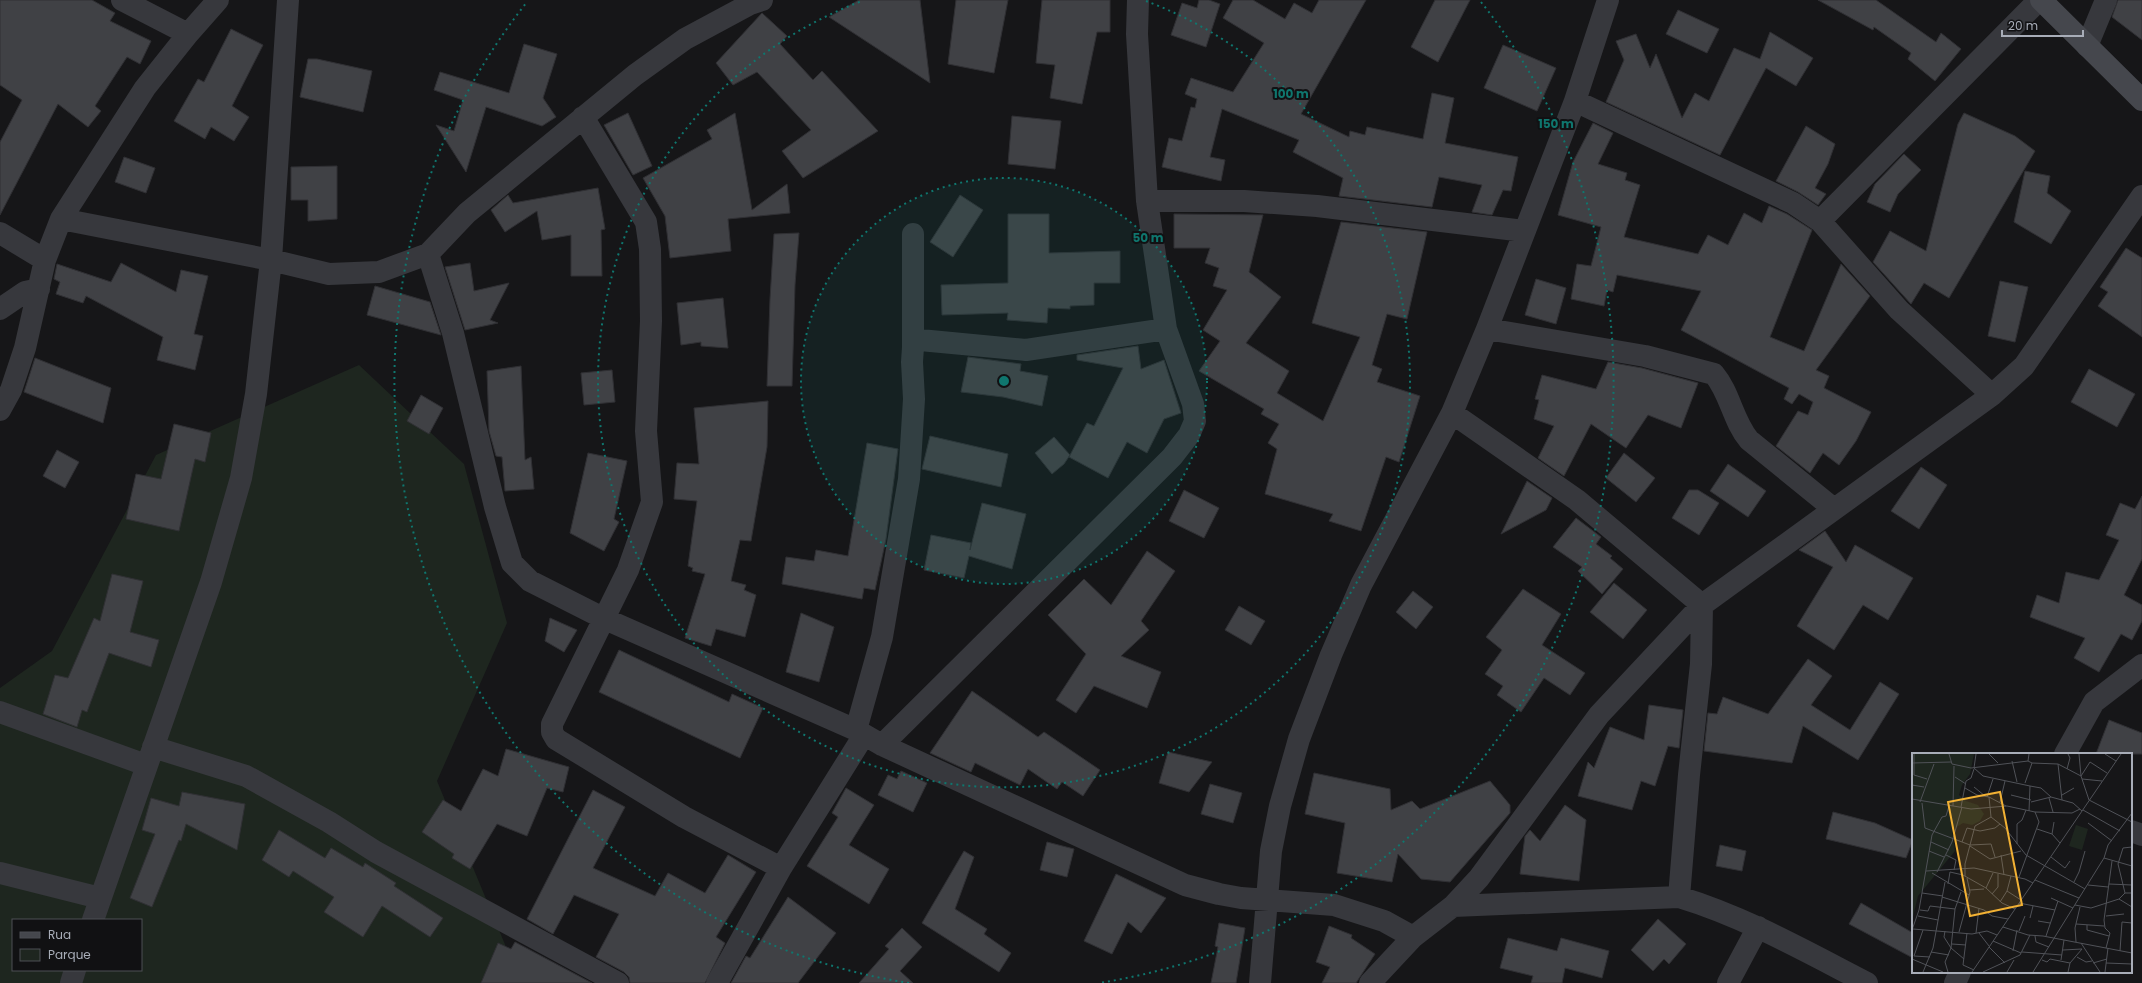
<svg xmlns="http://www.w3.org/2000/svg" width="2142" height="983" font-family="Poppins,sans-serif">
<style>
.green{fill:#1e261f;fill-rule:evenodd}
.building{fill:#404145;stroke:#303034}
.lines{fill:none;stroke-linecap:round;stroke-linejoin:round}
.street{stroke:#37383d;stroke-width:22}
.secondary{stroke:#45474d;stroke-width:22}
.ring{fill:none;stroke:#0f766e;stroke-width:2;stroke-dasharray:2 4}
.inset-road{fill:none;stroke:#505258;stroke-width:1}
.view{fill:#f2b134;fill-opacity:0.15;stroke:#f2b134;stroke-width:2}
.inset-edge{fill:none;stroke:#a8adb8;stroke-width:2}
.centre{fill:#0f766e;stroke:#111113;stroke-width:2}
.ring-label{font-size:12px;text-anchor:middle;font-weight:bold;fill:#0f766e;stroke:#111113;stroke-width:4;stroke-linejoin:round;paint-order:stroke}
</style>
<rect width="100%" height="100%" fill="#161618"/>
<path class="green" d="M 359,365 L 464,464 L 507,623 L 437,781 L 521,983 L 0,983 L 0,688 L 52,651 L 156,455 ZM 13,920 L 141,920 L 141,970 L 13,970 Z"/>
<path class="building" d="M 0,0 L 92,0 L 115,13 L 110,21 L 151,41 L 140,64 L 127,57 L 95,106 L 101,111 L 88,127 L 58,104 L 0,215 L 0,142 L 22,100 L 0,85 Z
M 859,0 L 920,0 L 930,83 L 829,17 Z
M 956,0 L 1008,0 L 994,73 L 948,64 Z
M 1042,0 L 1110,0 L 1110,32 L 1097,32 L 1082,104 L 1050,98 L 1055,65 L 1036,63 Z
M 1199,0 L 1209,0 L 1220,4 L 1206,47 L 1171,35 L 1182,3 L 1197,8 Z
M 1233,0 L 1253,0 L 1285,19 L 1294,3 L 1312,13 L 1319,0 L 1366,0 L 1301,114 L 1349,137 L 1350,131 L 1365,135 L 1367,127 L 1423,139 L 1432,93 L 1454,98 L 1445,143 L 1518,157 L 1511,191 L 1503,190 L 1492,215 L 1472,212 L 1482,185 L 1439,177 L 1432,207 L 1339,196 L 1343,178 L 1293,152 L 1299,140 L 1222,109 L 1210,157 L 1225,160 L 1221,181 L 1162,167 L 1169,138 L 1182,141 L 1191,107 L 1195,108 L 1197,99 L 1185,94 L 1191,78 L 1233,92 L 1264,43 L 1223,18 Z
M 1435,0 L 1470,0 L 1438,62 L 1411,47 Z
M 1818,0 L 1876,0 L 1936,42 L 1941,33 L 1961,49 L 1935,81 L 1908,59 L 1911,53 L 1874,27 L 1873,30 Z
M 2118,0 L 2142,0 L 2142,40 L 2112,17 Z
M 1678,10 L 1719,29 L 1707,53 L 1666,34 Z
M 762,13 L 787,36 L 780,44 L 813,80 L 822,71 L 878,131 L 803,178 L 782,151 L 811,130 L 757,72 L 733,85 L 716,63 Z
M 231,29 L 263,45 L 232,106 L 249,117 L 234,141 L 211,127 L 205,139 L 174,121 L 198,79 L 204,82 Z
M 1770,32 L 1813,58 L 1796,86 L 1766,68 L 1720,155 L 1606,102 L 1624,60 L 1616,41 L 1636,34 L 1650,68 L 1656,54 L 1682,118 L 1695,93 L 1709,101 L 1734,48 L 1760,59 Z
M 524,44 L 557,54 L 543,98 L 556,117 L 542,126 L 486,107 L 466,172 L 436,125 L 454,131 L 463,100 L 434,90 L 440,72 L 509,93 Z
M 1503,45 L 1556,68 L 1537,111 L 1484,88 Z
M 308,59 L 317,59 L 372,71 L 363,112 L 300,97 Z
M 628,113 L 652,166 L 633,175 L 604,125 Z
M 735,113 L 752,210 L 787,184 L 790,213 L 728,219 L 731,251 L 670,258 L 665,216 L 643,178 L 712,139 L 707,130 Z
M 1964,113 L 2015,136 L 2035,151 L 1949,298 L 1924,283 L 1911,304 L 1873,262 L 1890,231 L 1926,251 L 1958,124 Z
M 1012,116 L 1061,121 L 1055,169 L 1008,164 Z
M 1593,123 L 1613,133 L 1598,164 L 1627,173 L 1625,180 L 1640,185 L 1624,237 L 1698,254 L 1708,235 L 1728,245 L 1744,213 L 1762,223 L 1769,206 L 1787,214 L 1812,230 L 1770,337 L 1804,351 L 1841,264 L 1870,296 L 1816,370 L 1829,376 L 1824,388 L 1871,412 L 1856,441 L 1839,465 L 1823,453 L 1810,473 L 1776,446 L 1798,411 L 1808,415 L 1813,402 L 1799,394 L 1792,404 L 1784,399 L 1789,388 L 1681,330 L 1701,291 L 1617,275 L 1613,292 L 1607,290 L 1604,306 L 1571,299 L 1577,264 L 1591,266 L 1601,227 L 1558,215 L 1573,162 Z
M 1806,126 L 1835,144 L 1828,164 L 1815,188 L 1826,194 L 1818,205 L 1798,192 L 1776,181 Z
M 1904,154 L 1921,170 L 1898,194 L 1890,212 L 1867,202 L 1875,184 Z
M 124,157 L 155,168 L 146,193 L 115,182 Z
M 337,166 L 337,219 L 308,221 L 308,200 L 291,200 L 291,167 Z
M 2025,171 L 2050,176 L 2047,193 L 2071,211 L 2051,244 L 2014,222 Z
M 598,188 L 605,229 L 601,230 L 602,276 L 571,276 L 571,235 L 542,240 L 537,211 L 505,232 L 491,210 L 508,195 L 513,203 Z
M 960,195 L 983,210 L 953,257 L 930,242 Z
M 1008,214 L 1049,214 L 1049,253 L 1120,251 L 1120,283 L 1094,283 L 1094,305 L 1070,306 L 1070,309 L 1048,308 L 1047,323 L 1007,320 L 1008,313 L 942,315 L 941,285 L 1008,283 Z
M 1174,214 L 1263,215 L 1249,272 L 1281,297 L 1246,343 L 1289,371 L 1277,393 L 1323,421 L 1360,337 L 1312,323 L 1341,222 L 1427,232 L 1407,319 L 1387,314 L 1372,365 L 1382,369 L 1377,382 L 1420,396 L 1399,462 L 1386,457 L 1361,531 L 1329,521 L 1333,514 L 1265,494 L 1277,449 L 1268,443 L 1279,424 L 1261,414 L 1264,409 L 1199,371 L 1220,341 L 1203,330 L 1227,290 L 1213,286 L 1219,268 L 1205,263 L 1210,248 L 1174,248 Z
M 799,233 L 795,285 L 792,386 L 767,386 L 770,299 L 774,234 Z
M 2126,248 L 2142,258 L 2142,337 L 2098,306 L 2108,292 L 2100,287 Z
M 121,263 L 176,292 L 181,270 L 208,276 L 194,334 L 203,336 L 195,370 L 157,360 L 163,337 L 86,296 L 83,303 L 56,294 L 60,282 L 54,279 L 57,264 L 111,282 Z
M 470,263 L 474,291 L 509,283 L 490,320 L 498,323 L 465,330 L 445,267 Z
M 1536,279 L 1566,288 L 1556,324 L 1525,315 Z
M 2000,281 L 2028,287 L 2015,342 L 1988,336 Z
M 375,286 L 430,302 L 441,335 L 367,315 Z
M 723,298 L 728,348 L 701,346 L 701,342 L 681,345 L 677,303 Z
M 1138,346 L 1141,369 L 1164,360 L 1181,413 L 1164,419 L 1147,453 L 1127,442 L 1108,478 L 1069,457 L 1087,423 L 1094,426 L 1123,368 L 1077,360 L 1077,355 Z
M 968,357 L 1021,364 L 1020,371 L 1048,376 L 1042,406 L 1003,397 L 961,392 Z
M 35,358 L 111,388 L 103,423 L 24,392 Z
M 1608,362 L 1642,368 L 1698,383 L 1681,428 L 1648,415 L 1626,448 L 1591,424 L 1564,476 L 1538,458 L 1554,426 L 1534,419 L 1539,400 L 1535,399 L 1542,375 L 1596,389 Z
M 521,366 L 525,460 L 531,457 L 534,489 L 505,491 L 502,457 L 496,456 L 489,431 L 487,371 Z
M 2089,369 L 2135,394 L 2117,427 L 2071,402 Z
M 612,370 L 615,402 L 584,405 L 581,373 Z
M 421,395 L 443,408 L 429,434 L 407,421 Z
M 768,401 L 767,447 L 751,541 L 740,540 L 731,581 L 746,585 L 744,590 L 756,595 L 745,637 L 716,629 L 711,646 L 685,638 L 705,574 L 692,571 L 693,568 L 688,566 L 697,501 L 674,499 L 677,463 L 699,464 L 694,408 Z
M 174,424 L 211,433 L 205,462 L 195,459 L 179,531 L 126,519 L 136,474 L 161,479 Z
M 930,436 L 1008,454 L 1001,487 L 922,469 Z
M 1054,437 L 1070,455 L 1064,464 L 1052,474 L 1035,453 Z
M 867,443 L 898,449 L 886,539 L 875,590 L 864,588 L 862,599 L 782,584 L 786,557 L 814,561 L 816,550 L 848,556 Z
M 57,450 L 79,462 L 65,488 L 43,476 Z
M 588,453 L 627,461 L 614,519 L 619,522 L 604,551 L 570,533 Z
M 1624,453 L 1655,478 L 1636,502 L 1606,478 Z
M 1728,464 L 1766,491 L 1748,517 L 1710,491 Z
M 1921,467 L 1947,485 L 1919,529 L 1891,511 Z
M 1527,481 L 1552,498 L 1546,510 L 1501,534 Z
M 1184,490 L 1219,508 L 1204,538 L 1169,521 Z
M 1689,490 L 1698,490 L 1719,503 L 1699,535 L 1672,518 Z
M 2142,496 L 2142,559 L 2124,595 L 2142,605 L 2142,621 L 2132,640 L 2121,634 L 2099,672 L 2074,658 L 2085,638 L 2030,617 L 2037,595 L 2059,603 L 2066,572 L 2099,580 L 2119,540 L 2106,535 L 2120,503 L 2135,509 Z
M 982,503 L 1026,514 L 1012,569 L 969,556 L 964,578 L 924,570 L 931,535 L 971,543 L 970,550 Z
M 1576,518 L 1601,537 L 1596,544 L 1612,556 L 1610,558 L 1623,569 L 1602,594 L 1578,571 L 1582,567 L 1553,547 Z
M 1825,531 L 1846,562 L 1855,545 L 1913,578 L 1888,620 L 1863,605 L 1834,650 L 1797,626 L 1833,567 L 1799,550 Z
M 1147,551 L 1175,571 L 1141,621 L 1149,630 L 1121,656 L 1161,672 L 1147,708 L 1094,686 L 1076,713 L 1056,700 L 1086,654 L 1048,615 L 1084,579 L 1111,605 Z
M 112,574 L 143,581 L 130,632 L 159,640 L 151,667 L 109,653 L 87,712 L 82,710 L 77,727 L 43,714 L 55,675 L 68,678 L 94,618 L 100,621 Z
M 1614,583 L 1647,610 L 1623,639 L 1590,612 Z
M 1523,589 L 1561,614 L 1542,645 L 1585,673 L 1570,695 L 1544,678 L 1521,712 L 1497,695 L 1503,686 L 1485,674 L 1502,650 L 1486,637 Z
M 1413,591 L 1433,607 L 1416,629 L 1396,612 Z
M 1239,606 L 1265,621 L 1251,645 L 1225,630 Z
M 801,613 L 834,627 L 819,682 L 786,672 Z
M 550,618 L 577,630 L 564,652 L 545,641 Z
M 619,650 L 729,702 L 732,694 L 763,708 L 740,758 L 599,692 Z
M 1808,659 L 1832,676 L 1811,705 L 1850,730 L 1880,682 L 1899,694 L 1858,760 L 1803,726 L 1792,763 L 1704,751 L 1708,713 L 1717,714 L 1723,697 L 1768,714 Z
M 972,691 L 1038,737 L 1044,732 L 1100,770 L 1083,796 L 1062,782 L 1057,789 L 1028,769 L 1020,785 L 975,763 L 971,772 L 930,753 Z
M 1649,705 L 1683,710 L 1679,748 L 1668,746 L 1655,786 L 1641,781 L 1632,810 L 1578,796 L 1588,762 L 1594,768 L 1610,727 L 1644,740 Z
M 2109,720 L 2142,733 L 2142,754 L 2096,754 Z
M 506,749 L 569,767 L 563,792 L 547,788 L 527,836 L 497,824 L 470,869 L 452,858 L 454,854 L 422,832 L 443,800 L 461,811 L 483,769 L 498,776 Z
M 1168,752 L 1212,762 L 1189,792 L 1159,783 Z
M 901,771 L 927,783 L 913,812 L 878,795 L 888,775 L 897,779 Z
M 1314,773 L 1390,789 L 1391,810 L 1412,801 L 1420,809 L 1490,781 L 1510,805 L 1510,813 L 1450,882 L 1421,879 L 1398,854 L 1392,882 L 1337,873 L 1345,823 L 1305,814 Z
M 1210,784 L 1242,793 L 1233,823 L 1201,814 Z
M 846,788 L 874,805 L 849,845 L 889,869 L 869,904 L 807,866 L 838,817 L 832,813 Z
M 593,790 L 625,807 L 593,868 L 655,896 L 668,873 L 705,893 L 728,855 L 756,872 L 716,937 L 725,943 L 705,983 L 630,983 L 629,977 L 624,972 L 596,957 L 619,914 L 574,895 L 553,934 L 527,919 Z
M 182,792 L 245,804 L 237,850 L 186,824 L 181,841 L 179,840 L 152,907 L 130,898 L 155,834 L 142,830 L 151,798 L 179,806 Z
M 1565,805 L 1586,820 L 1579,881 L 1520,874 L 1525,836 L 1530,830 L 1540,841 Z
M 1833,812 L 1875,823 L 1913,840 L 1906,858 L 1826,839 Z
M 279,830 L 325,858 L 331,848 L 363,867 L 365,863 L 396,883 L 394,886 L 443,918 L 430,937 L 382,906 L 363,937 L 324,912 L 334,897 L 293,871 L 289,877 L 262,860 Z
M 1047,842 L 1074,849 L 1067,877 L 1040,870 Z
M 1720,845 L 1746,851 L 1742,871 L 1716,866 Z
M 964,851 L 974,857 L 955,909 L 987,929 L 984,934 L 1011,953 L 999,972 L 922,923 Z
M 1116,874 L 1166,898 L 1141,933 L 1128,922 L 1112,954 L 1084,941 Z
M 788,897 L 836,933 L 798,983 L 731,983 L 746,956 L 750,958 Z
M 1861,903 L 1913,933 L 1913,958 L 1849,924 Z
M 1658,919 L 1686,944 L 1669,964 L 1664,959 L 1653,971 L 1631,950 Z
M 1219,923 L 1245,928 L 1236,983 L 1211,983 L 1218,947 L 1215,946 Z
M 1329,926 L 1352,935 L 1351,938 L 1375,954 L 1356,983 L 1322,983 L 1330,967 L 1316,962 Z
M 902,928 L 922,947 L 900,971 L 913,983 L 859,983 L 889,949 L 885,946 Z
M 1508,938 L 1557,951 L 1561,938 L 1609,951 L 1602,978 L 1565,968 L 1562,983 L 1531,983 L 1533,976 L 1500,968 Z
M 515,942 L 592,983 L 481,983 L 498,943 L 511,949 Z"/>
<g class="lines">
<path class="street" d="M 122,0 L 188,34
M 2087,46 L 2106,0
M 1575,101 L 1793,203 L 1820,221 L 1899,310 L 1992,395
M 583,117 L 646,222 L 650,249 L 651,321 L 646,431 L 652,502 L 628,570 L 552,724 L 552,732 L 556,739 L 684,817 L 781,868
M 1147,201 L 1244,201 L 1317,206 L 1524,231
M 61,219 L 271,260 L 329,274 L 379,272 L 428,254 L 467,213 L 635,75 L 685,39 L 750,4 L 762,0
M 1820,221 L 2039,0
M 0,233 L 45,260
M 428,254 L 453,333 L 495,507 L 512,563 L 530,581 L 605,619 L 856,730 L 882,745 L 1185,885 L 1219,894 L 1241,898 L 1334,905 L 1384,921 L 1413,937
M 0,309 L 25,292 L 39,289
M 1487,329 L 1645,356 L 1714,374 C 1730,393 1733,421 1749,440 L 1834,509
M 913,347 L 913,234
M 0,410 L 11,390 L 25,348 L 45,260 L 61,219 L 145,88 L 188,34 L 218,0
M 1452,413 L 1577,500 L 1702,605
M 0,712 L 146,765
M 856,730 L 882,637 L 909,479 L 914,399 L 912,362 L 913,347 L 920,340 L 1026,350 L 1166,329
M 882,745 L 1172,457 L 1189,435 L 1195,421 L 1193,404 L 1166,329 L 1147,201 L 1137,34 L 1138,0
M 153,747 L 246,776 L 329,822 L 376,852 L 618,983
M 2065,754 L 2094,702 L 2142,665
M 2131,831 L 2142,835
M 0,873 L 100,898
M 1679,897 L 1689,775 L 1701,664 L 1702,605
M 1453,906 L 1679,897 C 1745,917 1805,951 1867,983
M 93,920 L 211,582 L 241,478 L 256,394 L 271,260 L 288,0
M 71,983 L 75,970
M 717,983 L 781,868 L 864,735
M 1260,983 L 1271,851 L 1280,806 L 1299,739 L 1331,655 L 1361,585 L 1452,413 L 1487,329 L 1575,101 L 1608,0
M 1370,983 L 1413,937 L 1453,906 L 1479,878 L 1599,715 L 1702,605 L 1992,395 L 2024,366 L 2142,196
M 1728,983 L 1758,927
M 1955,983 L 1960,972"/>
<path class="secondary" d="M 2041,0 L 2142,100"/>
</g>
<circle cx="1004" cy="381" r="203" fill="#0f766e" fill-opacity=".12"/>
<g class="ring">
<circle cx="1004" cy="381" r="203"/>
<path d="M1146 1A406 406 0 1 1 862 1"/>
<path d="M909 983A609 609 0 0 1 527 2M1481 2A609 609 0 0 1 1099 983"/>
</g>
<g transform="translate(1912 753)">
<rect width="220" height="220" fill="#161618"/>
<path d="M 0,1 L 62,1 L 58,21 L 50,32 L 47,42 L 54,48 L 66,52 L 72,61 L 68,68 L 60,72 L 51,70 L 40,77 L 43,98 L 6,143 L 0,168 ZM 164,72 L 176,76 L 170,97 L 157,93 Z" fill="#1e261f"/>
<path class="inset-road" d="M 2,1 L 2,22 L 15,26M 37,1 L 40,11 L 59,15 L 116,8M 64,1 L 62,15 L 71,23 L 118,33 L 117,58M 77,1 L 86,10M 167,1 L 169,23 L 177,47 L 220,69M 193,1 L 204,8M 100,8 L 105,29M 0,10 L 39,9M 120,10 L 146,11 L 169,23 L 178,9 L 195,20M 146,11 L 150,47M 155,16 L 158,5 L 156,1M 43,24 L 54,31M 170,26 L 190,28M 113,30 L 120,10 L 116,8 L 117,1M 0,32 L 12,34M 118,33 L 129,35 L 139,44 L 161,50 L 170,58M 62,34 L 73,43M 53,35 L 65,42 L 77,44 L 94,53M 99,42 L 119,47M 150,42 L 162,35M 75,44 L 81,26M 77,44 L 79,64 L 93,75 L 114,102 L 173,136M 137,45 L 141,59M 0,46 L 59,56 L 95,53 L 123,59 L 127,69 L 107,124M 8,49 L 22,11M 88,49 L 93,28M 119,49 L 139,44M 10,50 L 13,75 L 58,92M 41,53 L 42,13M 49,54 L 54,28 L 59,25 L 62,16M 171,57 L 208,78M 123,59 L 160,60 L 168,56M 176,70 L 200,88M 125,76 L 140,81 L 148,90M 140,81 L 142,69M 19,89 L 37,97M 50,89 L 55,75 L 68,78 L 83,75 L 88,71M 105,91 L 105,71 L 110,67 L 114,57M 58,92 L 79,91 L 83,104M 58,93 L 78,106 L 109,98M 17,98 L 32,104M 34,102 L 44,107 L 42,117M 89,102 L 92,122M 139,104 L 153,115 L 158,108M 192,105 L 220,113M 14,118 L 62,115 L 113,126 L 121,130M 25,119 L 40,89 L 50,54M 38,119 L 51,122 L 74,135 L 90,150 L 103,156M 20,120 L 57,142M 53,123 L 53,111 L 63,73 L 79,64M 123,127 L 167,145M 162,129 L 167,119 L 173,98M 36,131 L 38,119M 197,131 L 220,132M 176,132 L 196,134M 74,135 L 81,120M 58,137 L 72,136M 95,138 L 109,147M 10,140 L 31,143M 213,140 L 206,111 L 211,95 L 220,94M 80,141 L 86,134 L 86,121M 30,144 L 72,157 L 80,163 L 96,166M 139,145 L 161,155M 207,146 L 220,154M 88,149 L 95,138 L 99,123M 107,150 L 143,157M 163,152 L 179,155 L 207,146 L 213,140 L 220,140M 8,157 L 16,158 L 18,153 L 43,156M 6,163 L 26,167M 194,163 L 212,161M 118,165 L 121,153M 126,168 L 138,170M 164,171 L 192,173M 175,172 L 175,177 L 197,183M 91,174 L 116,182 L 131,183 L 220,200M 1,176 L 60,181 L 75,178 L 85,182M 0,177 L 7,157 L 20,82 L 30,64 L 34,63 L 37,53M 11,177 L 2,203 L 18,204M 33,178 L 32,184 L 39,195 L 52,206M 107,178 L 113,163M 47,179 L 58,139 L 55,125M 55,180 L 51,212 L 62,217M 64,180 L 67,155M 67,180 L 77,193M 123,183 L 124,189 L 137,194M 134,183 L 146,148M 81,188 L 109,200M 164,189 L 163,175 L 168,154M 169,190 L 188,219M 40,191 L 54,192M 77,194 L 93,210M 194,195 L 198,180 L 193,175 L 192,167 L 200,108M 151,197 L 170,196M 101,198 L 105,177M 208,198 L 210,169 L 220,170M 19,199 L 37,202M 110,199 L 150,202M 165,204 L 174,209 L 180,208M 0,206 L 31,219M 130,207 L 135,209 L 138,206 L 158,210M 149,207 L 152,187M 181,210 L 195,206M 194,210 L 220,211M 11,219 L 21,195 L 33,129M 36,219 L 33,209 L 39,195 L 43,156 L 49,139M 60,219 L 209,1M 71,219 L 108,202 L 118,182M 95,219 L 102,207M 121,219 L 192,105 L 196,92 L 220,60M 156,219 L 158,210 L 170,196M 193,219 L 196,195"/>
<path class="view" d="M 88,39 L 110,152 L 58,163 L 36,49 Z"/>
<rect width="220" height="220" class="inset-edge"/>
</g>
<circle cx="1004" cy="381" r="6" class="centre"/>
<g class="ring-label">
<text x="1291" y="98">100 m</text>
<text x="1556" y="128">150 m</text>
<text x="1148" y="242">50 m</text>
</g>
<rect x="12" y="919" width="130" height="52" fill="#111113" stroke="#4d4f55"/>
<rect x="20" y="932" width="20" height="6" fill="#45474d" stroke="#4d4f55"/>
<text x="48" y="939" font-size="12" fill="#a8adb8">Rua</text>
<rect x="20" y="949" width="20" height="12" fill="#1e261f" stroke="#4d4f55"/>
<text x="48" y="959" font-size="12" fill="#a8adb8">Parque</text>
<path d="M2002 30v6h81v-6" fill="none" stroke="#a8adb8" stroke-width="2"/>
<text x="2008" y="30" font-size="12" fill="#a8adb8" stroke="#111113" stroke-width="3" paint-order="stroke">20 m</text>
</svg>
